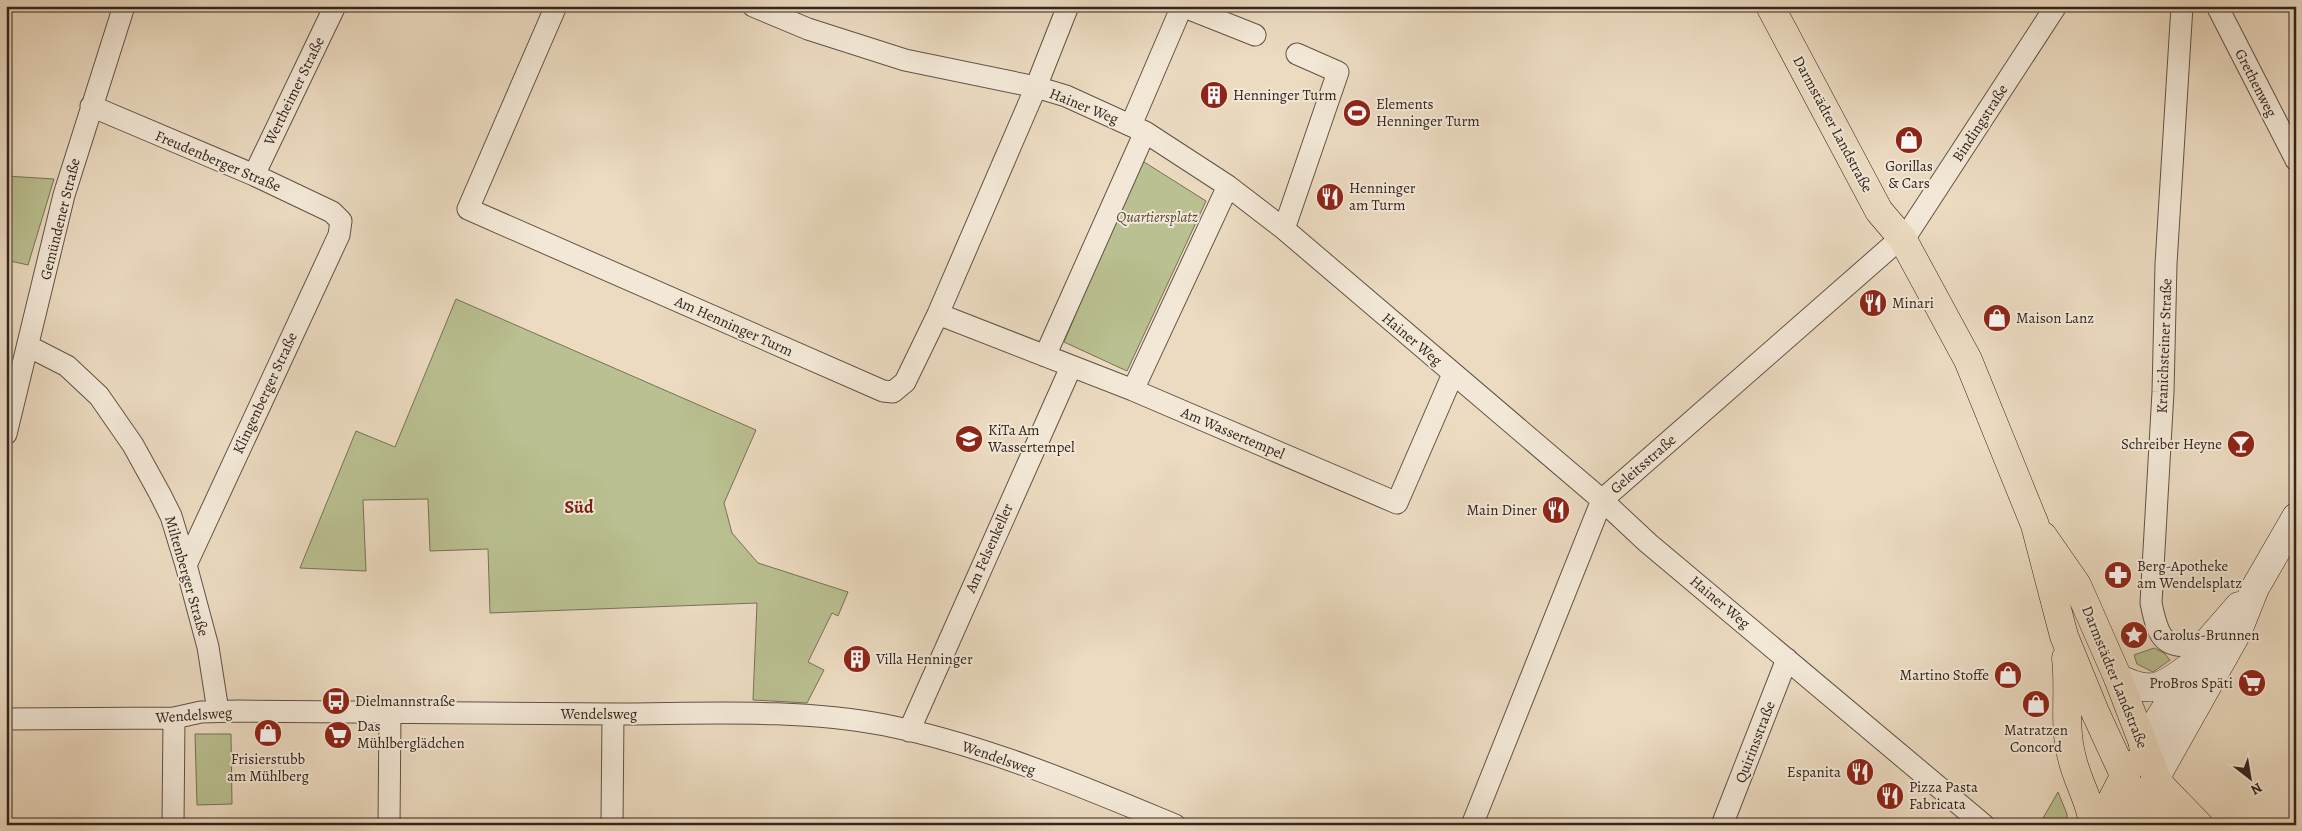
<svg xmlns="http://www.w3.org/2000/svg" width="2302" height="831" font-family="Alegreya,serif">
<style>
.green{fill:#bac091;stroke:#767257}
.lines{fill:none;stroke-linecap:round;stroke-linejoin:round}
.street-casing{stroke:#615246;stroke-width:23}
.secondary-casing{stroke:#33241d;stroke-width:29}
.primary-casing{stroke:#33241d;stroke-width:29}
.street{stroke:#f3e8d7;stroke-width:21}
.secondary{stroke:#f3e8d7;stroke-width:28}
.primary{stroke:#ecdbc1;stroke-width:28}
.labels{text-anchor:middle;stroke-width:4;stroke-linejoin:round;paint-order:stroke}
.street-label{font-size:15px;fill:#33241d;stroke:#f3e8d7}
.poi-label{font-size:15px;fill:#33241d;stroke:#f3e8d7;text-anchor:start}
.park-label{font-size:15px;font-style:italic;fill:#554b3a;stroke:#f3e8d7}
.quarter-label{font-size:18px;font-weight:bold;fill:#7a1f14;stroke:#f3e8d7}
</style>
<rect width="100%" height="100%" fill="#ecdbc1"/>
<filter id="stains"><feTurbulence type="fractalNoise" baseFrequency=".004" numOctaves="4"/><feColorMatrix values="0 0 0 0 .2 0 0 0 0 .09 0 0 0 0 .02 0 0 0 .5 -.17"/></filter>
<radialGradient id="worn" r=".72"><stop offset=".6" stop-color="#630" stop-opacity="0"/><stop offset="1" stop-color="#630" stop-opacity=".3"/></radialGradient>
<path class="green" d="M 1141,160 L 1206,201 L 1127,371 L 1064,342 Z
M 6,176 L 54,179 L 28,265 L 6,260 Z
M 456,299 L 756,430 L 724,503 L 732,533 L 758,563 L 848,592 L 838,616 L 832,613 L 808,662 L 824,670 L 807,703 L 753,700 L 757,603 L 490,613 L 488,549 L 430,551 L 428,499 L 363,500 L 366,571 L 300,568 L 356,431 L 395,447 Z
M 2154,648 L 2164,653 L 2170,660 L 2153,672 L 2137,664 L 2134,655 Z
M 195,734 L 231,734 L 232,804 L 197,805 Z
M 2058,792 L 2067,814 L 2067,825 L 2039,825 Z"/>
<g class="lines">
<defs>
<path id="street" d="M 556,6 L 468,209 L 883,391 L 893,392 L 905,382 L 938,314 L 1036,87 L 1068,6
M 753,6 L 808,29 L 905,60 L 1036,87 L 1066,96 L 1145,132 L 1228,186 L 1284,229 L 1602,500 L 1648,543 L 1984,825
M 1182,6 L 1255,35
M 2182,6 L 2166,264 L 2163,392 L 2151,603 C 2159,642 2164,649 2205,645
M 2217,6 L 2296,160
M 91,106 L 254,175 L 332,212 L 341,221 L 339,235 L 186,565
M 1131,125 L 1182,6
M 254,175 L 335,6
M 1284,229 L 1338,72 L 1297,54
M 938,314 L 1133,390 L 1397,503 L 1453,374
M 28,346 L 67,366 L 99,396 L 133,445 L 160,494 L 171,516 L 186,565 L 208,647 L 218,711
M 1045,356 L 1145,132
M 1133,390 L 1228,186
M 6,434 L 64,195 L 124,6
M 6,719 L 174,718 L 201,712 L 238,711 C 362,712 487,714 612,714 C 703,714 795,708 885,725 C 985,745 1081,786 1175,825
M 909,731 L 1071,367
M 173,825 L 174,718
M 389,825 L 390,712
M 612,825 L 613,714
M 1472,825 L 1602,500 L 1910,230 L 2056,6
M 1722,825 L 1787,659"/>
<path id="secondary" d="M 2118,678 C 2151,694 2160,689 2188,668
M 2143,745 L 2205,645 L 2239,606
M 2156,777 L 2237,633 L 2255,588 L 2296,517"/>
<path id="primary" d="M 1770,6 L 1879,211 L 1902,238 L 1968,360 L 2035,525 L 2064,636 L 2095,712 L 2131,790 L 2139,804 L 2161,825
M 2043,536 L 2077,585 L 2118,678 L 2156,777 L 2163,788 L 2199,825
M 2066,658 C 2070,692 2063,725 2072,758 C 2077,781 2091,802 2093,825
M 2099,825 L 2130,765
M 2128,825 L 2149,789"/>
</defs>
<use href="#street" class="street-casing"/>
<use href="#secondary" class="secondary-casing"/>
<use href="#primary" class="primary-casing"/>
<use href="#street" class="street"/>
<use href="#secondary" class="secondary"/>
<use href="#primary" class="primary"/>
</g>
<defs>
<symbol id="building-disc" viewBox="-11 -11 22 22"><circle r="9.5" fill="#8f2418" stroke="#f3e8d7"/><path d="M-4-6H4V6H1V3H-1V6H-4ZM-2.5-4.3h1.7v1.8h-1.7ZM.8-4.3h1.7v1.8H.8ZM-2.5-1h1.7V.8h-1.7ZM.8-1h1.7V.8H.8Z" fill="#fff"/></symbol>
<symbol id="stadium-disc" viewBox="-11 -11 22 22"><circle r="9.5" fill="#8f2418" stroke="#f3e8d7"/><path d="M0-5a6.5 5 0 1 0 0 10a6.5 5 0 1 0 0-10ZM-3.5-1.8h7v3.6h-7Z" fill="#fff"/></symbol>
<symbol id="shop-disc" viewBox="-11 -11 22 22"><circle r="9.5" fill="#8f2418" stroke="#f3e8d7"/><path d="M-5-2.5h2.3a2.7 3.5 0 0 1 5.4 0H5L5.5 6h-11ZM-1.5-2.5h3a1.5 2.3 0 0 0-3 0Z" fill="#fff"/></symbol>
<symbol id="restaurant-disc" viewBox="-11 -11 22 22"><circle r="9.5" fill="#8f2418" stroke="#f3e8d7"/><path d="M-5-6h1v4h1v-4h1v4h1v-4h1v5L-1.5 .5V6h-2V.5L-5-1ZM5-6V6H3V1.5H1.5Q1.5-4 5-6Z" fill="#fff"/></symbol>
<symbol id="school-disc" viewBox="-11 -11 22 22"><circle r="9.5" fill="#8f2418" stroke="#f3e8d7"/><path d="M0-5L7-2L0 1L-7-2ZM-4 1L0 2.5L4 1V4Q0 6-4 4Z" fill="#fff"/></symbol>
<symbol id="bar-disc" viewBox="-11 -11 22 22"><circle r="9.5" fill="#8f2418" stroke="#f3e8d7"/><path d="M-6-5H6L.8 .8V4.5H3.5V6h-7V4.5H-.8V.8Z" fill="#fff"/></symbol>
<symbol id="pharmacy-disc" viewBox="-11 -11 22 22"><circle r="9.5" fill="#8f2418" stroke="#f3e8d7"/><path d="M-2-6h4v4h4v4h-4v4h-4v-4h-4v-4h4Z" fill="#fff"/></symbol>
<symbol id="sight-disc" viewBox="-11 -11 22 22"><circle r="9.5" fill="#8f2418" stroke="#f3e8d7"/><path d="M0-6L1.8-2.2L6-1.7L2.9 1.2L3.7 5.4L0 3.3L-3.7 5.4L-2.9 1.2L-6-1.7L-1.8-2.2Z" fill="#fff"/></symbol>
<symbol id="supermarket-disc" viewBox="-11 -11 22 22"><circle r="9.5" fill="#8f2418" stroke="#f3e8d7"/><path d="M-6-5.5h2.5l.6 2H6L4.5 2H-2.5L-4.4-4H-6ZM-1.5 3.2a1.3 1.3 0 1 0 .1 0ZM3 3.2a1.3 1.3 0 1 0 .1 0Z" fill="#fff"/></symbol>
<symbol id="bus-disc" viewBox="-11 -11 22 22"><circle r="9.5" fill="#8f2418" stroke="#f3e8d7"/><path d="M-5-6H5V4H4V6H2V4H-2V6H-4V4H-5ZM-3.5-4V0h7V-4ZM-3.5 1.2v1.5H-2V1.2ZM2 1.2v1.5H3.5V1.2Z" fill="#fff"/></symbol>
</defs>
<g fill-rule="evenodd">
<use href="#building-disc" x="1198" y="79" width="32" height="32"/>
<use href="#stadium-disc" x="1341" y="97" width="32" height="32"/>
<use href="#shop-disc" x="1893" y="124" width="32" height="32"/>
<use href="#restaurant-disc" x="1314" y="181" width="32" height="32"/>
<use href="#restaurant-disc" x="1857" y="287" width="32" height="32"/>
<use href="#shop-disc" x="1981" y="302" width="32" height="32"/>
<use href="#school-disc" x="953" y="423" width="32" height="32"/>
<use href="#bar-disc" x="2225" y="428" width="32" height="32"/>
<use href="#restaurant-disc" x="1540" y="494" width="32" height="32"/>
<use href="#pharmacy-disc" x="2102" y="559" width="32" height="32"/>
<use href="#sight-disc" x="2118" y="619" width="32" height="32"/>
<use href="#building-disc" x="841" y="643" width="32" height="32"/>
<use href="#shop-disc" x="1992" y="659" width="32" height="32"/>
<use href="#supermarket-disc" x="2236" y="667" width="32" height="32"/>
<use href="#bus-disc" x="320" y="685" width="32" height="32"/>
<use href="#shop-disc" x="2020" y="688" width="32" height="32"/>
<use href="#shop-disc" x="252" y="717" width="32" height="32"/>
<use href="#supermarket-disc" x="322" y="719" width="32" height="32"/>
<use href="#restaurant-disc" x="1844" y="756" width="32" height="32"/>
<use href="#restaurant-disc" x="1874" y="780" width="32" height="32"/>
</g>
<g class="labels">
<g class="street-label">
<text transform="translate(2256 83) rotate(63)" y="5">Grethenweg</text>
<text transform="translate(294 91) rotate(-64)" y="5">Wertheimer Straße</text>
<text transform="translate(1084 106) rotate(22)" y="5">Hainer Weg</text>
<text transform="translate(1980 123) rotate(-57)" y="5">Bindingstraße</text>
<text transform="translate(1833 124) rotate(62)" y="5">Darmstädter Landstraße</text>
<text transform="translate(218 161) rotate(23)" y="5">Freudenberger Straße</text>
<text transform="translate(60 219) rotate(-76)" y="5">Gemündener Straße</text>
<text transform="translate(734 326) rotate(24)" y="5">Am Henninger Turm</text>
<text transform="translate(1412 339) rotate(40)" y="5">Hainer Weg</text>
<text transform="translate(2164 346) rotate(-88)" y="5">Kranichsteiner Straße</text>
<text transform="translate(265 393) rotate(-65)" y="5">Klingenberger Straße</text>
<text transform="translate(1233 433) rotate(23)" y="5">Am Wassertempel</text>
<text transform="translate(1643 464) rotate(-41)" y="5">Geleitsstraße</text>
<text transform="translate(989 548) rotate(-66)" y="5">Am Felsenkeller</text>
<text transform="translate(187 576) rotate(74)" y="5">Miltenberger Straße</text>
<text transform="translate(1720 602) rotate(40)" y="5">Hainer Weg</text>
<text transform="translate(2115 677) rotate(68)" y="5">Darmstädter Landstraße</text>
<text x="599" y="719">Wendelsweg</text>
<text transform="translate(194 715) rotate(-4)" y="5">Wendelsweg</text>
<text transform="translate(1755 742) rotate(-69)" y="5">Quirinsstraße</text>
<text transform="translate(999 758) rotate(19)" y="5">Wendelsweg</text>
</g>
<g class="poi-label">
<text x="1233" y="100">Henninger Turm</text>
<text x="1376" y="109">Elements<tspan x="1376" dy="17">Henninger Turm</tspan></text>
<text x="1909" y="171" text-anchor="middle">Gorillas<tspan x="1909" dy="17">&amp; Cars</tspan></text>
<text x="1349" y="193">Henninger<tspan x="1349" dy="17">am Turm</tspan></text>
<text x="1892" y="308">Minari</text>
<text x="2016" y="323">Maison Lanz</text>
<text x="988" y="435">KiTa Am<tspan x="988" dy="17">Wassertempel</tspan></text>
<text x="2222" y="449" text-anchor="end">Schreiber Heyne</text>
<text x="1537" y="515" text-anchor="end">Main Diner</text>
<text x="2137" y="571">Berg-Apotheke<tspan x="2137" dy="17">am Wendelsplatz</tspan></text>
<text x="2153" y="640">Carolus-Brunnen</text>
<text x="876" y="664">Villa Henninger</text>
<text x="1989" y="680" text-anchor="end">Martino Stoffe</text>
<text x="2233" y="688" text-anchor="end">ProBros Späti</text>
<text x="355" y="706">Dielmannstraße</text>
<text x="357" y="731">Das<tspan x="357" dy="17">Mühlberglädchen</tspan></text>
<text x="2036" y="735" text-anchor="middle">Matratzen<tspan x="2036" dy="17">Concord</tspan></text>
<text x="268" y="764" text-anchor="middle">Frisierstubb<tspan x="268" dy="17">am Mühlberg</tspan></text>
<text x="1841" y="777" text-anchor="end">Espanita</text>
<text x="1909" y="792">Pizza Pasta<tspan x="1909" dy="17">Fabricata</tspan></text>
</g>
<g class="park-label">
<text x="1157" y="222">Quartiersplatz</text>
</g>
<g class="quarter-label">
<text x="579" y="513">Süd</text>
</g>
</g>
<rect width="2302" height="831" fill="none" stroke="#ecdbc1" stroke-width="25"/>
<rect x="8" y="8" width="2287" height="816" fill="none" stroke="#33241d" stroke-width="2.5"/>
<rect x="12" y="12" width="2277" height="806" fill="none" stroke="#33241d"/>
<g transform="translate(2250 778) rotate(149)" stroke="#f3e8d7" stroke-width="4" paint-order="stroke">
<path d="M0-4L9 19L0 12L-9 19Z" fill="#33241d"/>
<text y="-8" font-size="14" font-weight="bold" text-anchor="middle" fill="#33241d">N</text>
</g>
<rect width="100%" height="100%" filter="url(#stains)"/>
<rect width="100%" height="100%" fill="url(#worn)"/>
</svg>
